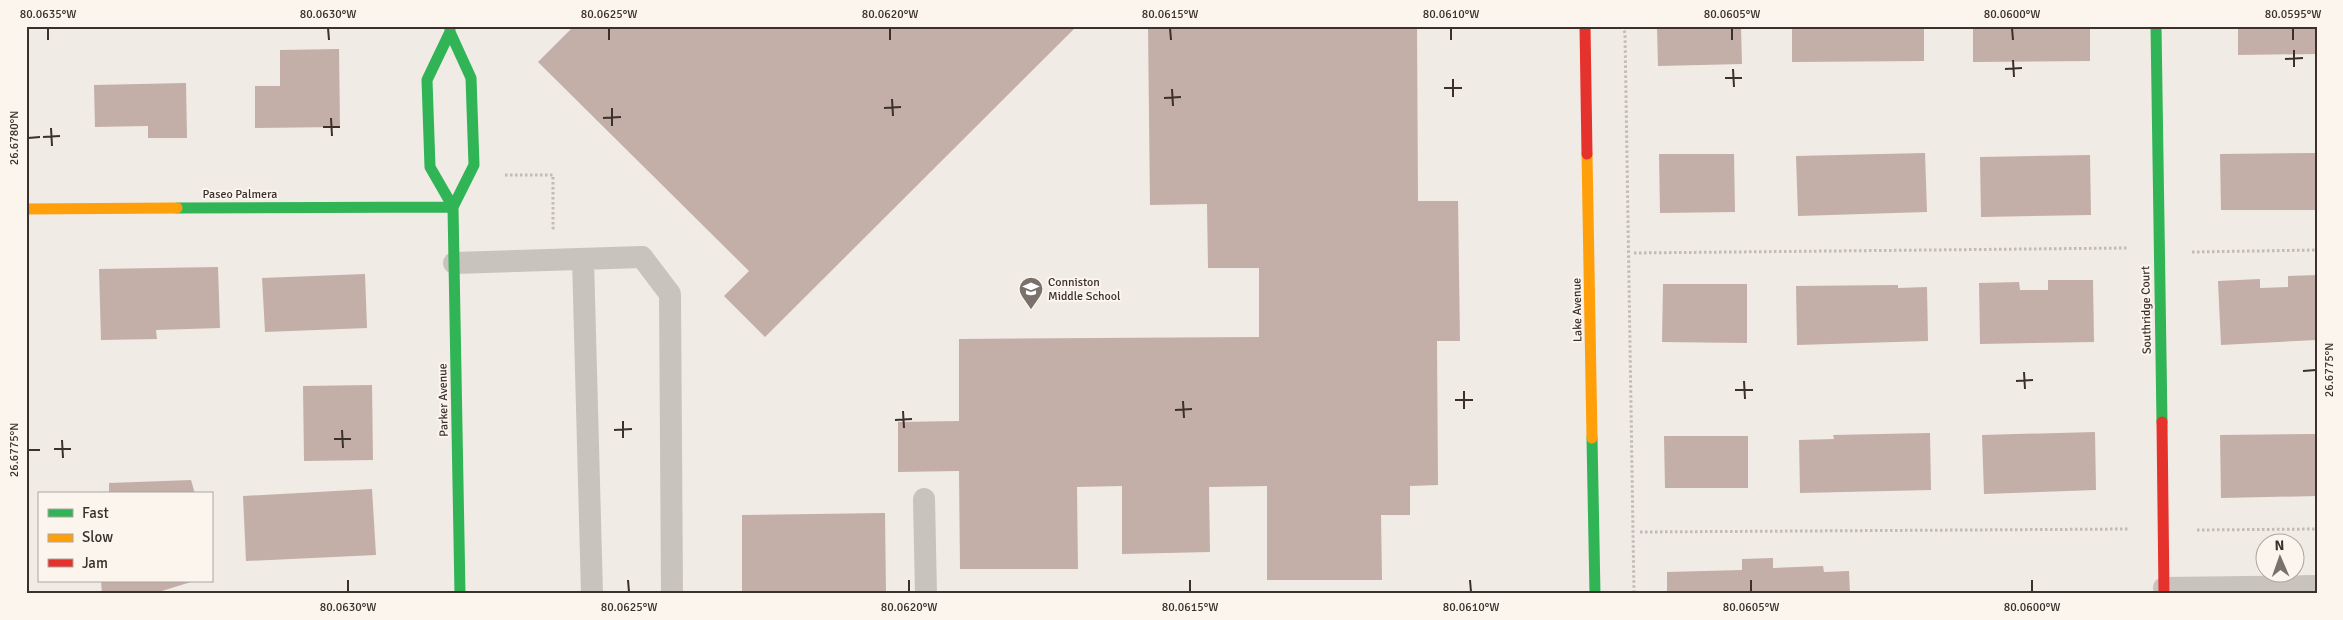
<svg xmlns="http://www.w3.org/2000/svg" width="2343" height="620" font-family="Signika,sans-serif">
<style>
.building{fill:#c3afa7}
.lines{fill:none;stroke-linecap:round;stroke-linejoin:round}
.path{stroke:#c2bbb6;stroke-width:3;stroke-dasharray:2.5 2.5;stroke-linecap:butt}
.lane{stroke:#c9c3be;stroke-width:22}
.fast{stroke:#30b455;stroke-width:11}
.slow{stroke:#ff9f0a;stroke-width:11}
.jam{stroke:#e5322d;stroke-width:11}
.ticks{fill:none;stroke:#3b302b;stroke-width:2}
.labels{text-anchor:middle;stroke-width:4;stroke-linejoin:round;paint-order:stroke}
.street-label{font-size:12px;fill:#3b302b;stroke:#fbf5ee}
.poi-label{font-size:12px;fill:#3b302b;stroke:#fbf5ee;text-anchor:start}
.neatline{fill:none;stroke:#3b302b;stroke-width:2}
.ticks-label{font-size:12px;text-anchor:middle;fill:#3b302b}
</style>
<rect width="100%" height="100%" fill="#f0ebe5"/>
<path class="building" d="M 91,26 L 166,26 L 166,28 L 91,29 Z
M 574,26 L 1077,26 L 765,337 L 724,296 L 749,271 L 538,62 Z
M 1148,26 L 1417,26 L 1418,201 L 1458,201 L 1460,341 L 1437,341 L 1438,485 L 1410,486 L 1410,515 L 1381,515 L 1382,580 L 1267,580 L 1267,486 L 1209,487 L 1210,552 L 1122,554 L 1122,486 L 1077,487 L 1078,569 L 960,569 L 959,471 L 898,472 L 898,422 L 959,421 L 959,339 L 1259,337 L 1259,268 L 1208,268 L 1207,204 L 1150,205 Z
M 1657,26 L 1741,26 L 1742,64 L 1658,66 Z
M 1792,26 L 1924,26 L 1924,61 L 1792,62 Z
M 1973,26 L 2090,26 L 2090,61 L 1973,62 Z
M 2238,26 L 2317,26 L 2317,54 L 2238,55 Z
M 339,49 L 340,127 L 255,128 L 255,86 L 280,86 L 280,50 Z
M 186,83 L 187,138 L 148,138 L 148,126 L 95,127 L 94,85 Z
M 1925,153 L 1927,212 L 1798,216 L 1796,156 Z
M 2317,153 L 2317,210 L 2221,210 L 2220,154 Z
M 1659,154 L 1734,154 L 1735,212 L 1660,213 Z
M 2090,155 L 2091,215 L 1981,217 L 1980,157 Z
M 218,267 L 220,328 L 156,330 L 157,339 L 101,340 L 99,269 Z
M 365,274 L 367,328 L 265,332 L 262,278 Z
M 2317,275 L 2317,340 L 2221,345 L 2218,281 L 2260,279 L 2260,288 L 2288,287 L 2288,276 Z
M 2048,280 L 2093,280 L 2094,342 L 1980,344 L 1979,283 L 2019,282 L 2020,290 L 2048,290 Z
M 1663,284 L 1747,284 L 1747,343 L 1662,342 Z
M 1898,285 L 1898,288 L 1927,287 L 1928,341 L 1797,345 L 1796,286 Z
M 372,385 L 373,460 L 304,461 L 303,386 Z
M 2095,432 L 2096,490 L 1984,494 L 1982,435 Z
M 1930,433 L 1931,490 L 1800,493 L 1799,440 L 1834,439 L 1833,435 Z
M 2317,434 L 2317,496 L 2221,498 L 2220,435 Z
M 1664,436 L 1748,436 L 1748,488 L 1665,488 Z
M 191,480 L 195,494 L 109,494 L 109,483 Z
M 372,489 L 376,555 L 246,561 L 243,496 Z
M 885,513 L 886,594 L 742,594 L 742,515 Z
M 1773,558 L 1773,568 L 1823,566 L 1824,572 L 1849,571 L 1850,594 L 1667,594 L 1667,572 L 1742,570 L 1742,559 Z
M 101,581 L 191,581 L 191,582 L 152,594 L 102,594 Z"/>
<g class="lines">
<path class="path" d="M 1622,26 L 1625,33 L 1634,594
M 505,175 L 553,175 L 553,228 L 555,228
M 2192,252 L 2317,250
M 1634,253 L 2127,248
M 2197,530 L 2317,529
M 1640,532 L 2129,529"/>
<path class="lane" d="M 583,259 L 592,594
M 454,263 L 642,257 L 670,294 L 672,594
M 924,499 L 926,594
M 2164,588 L 2317,586"/>
<path class="fast" d="M 450,26 L 450,32 L 471,78 L 474,165 L 453,207 L 460,594
M 2156,26 L 2162,422
M 450,32 L 427,80 L 430,167 L 453,207
M 177,208 L 453,207
M 1592,438 L 1595,594"/>
<path class="slow" d="M 1587,154 L 1592,438
M 26,209 L 177,208"/>
<path class="jam" d="M 1585,26 L 1587,154
M 2162,422 L 2164,594"/>
</g>
<path class="ticks" d="M 48,28 L 48,40M 328,28 L 329,40M 609,28 L 609,40M 890,28 L 890,40M 1170,28 L 1171,40M 1451,28 L 1451,40M 1732,28 L 1732,40M 2012,28 L 2013,40M 2293,28 L 2293,40M 2294,50 L 2294,67M 2285,59 L 2303,58M 2013,60 L 2014,77M 1733,69 L 1734,87M 2005,69 L 2022,68M 1725,78 L 1742,78M 1453,79 L 1453,97M 1444,88 L 1462,88M 1172,89 L 1173,106M 1164,98 L 1181,97M 892,99 L 893,116M 612,108 L 612,126M 884,108 L 901,107M 331,118 L 332,136M 603,118 L 621,117M 323,127 L 340,127M 51,128 L 52,146M 43,137 L 60,136M 28,138 L 40,137M 2303,371 L 2316,370M 2024,372 L 2025,389M 1744,381 L 1745,399M 2016,381 L 2033,380M 1735,390 L 1753,390M 1464,391 L 1464,409M 1455,400 L 1473,400M 1183,401 L 1184,418M 1175,410 L 1192,409M 903,411 L 904,428M 895,420 L 912,419M 623,421 L 623,438M 342,430 L 343,448M 614,430 L 632,429M 334,439 L 351,439M 62,440 L 63,458M 54,449 L 71,449M 28,450 L 40,450M 348,580 L 348,592M 628,580 L 629,592M 909,580 L 909,592M 1190,580 L 1190,592M 1470,580 L 1471,592M 1751,580 L 1751,592M 2032,580 L 2032,592"/>
<defs>
<symbol id="school-pin" viewBox="-11 -11 22 30"><path d="M0 17L-7.5 6A9.5 9.5 0 1 1 7.5 6Z" fill="#7a716c" stroke="#fbf5ee"/><path d="M0-5L7-2L0 1L-7-2ZM-4 1L0 2.5L4 1V4Q0 6-4 4Z" fill="#fff"/></symbol>
</defs>
<g fill-rule="evenodd">
<use href="#school-pin" x="1017" y="275" width="28" height="38"/>
</g>
<g class="labels">
<g class="street-label">
<text x="240" y="198">Paseo Palmera</text>
<text transform="translate(1577 310) rotate(-91)" y="4">Lake Avenue</text>
<text transform="translate(2146 310) rotate(-91)" y="4">Southridge Court</text>
<text transform="translate(443 400) rotate(-91)" y="4">Parker Avenue</text>
</g>
<g class="poi-label">
<text x="1048" y="286">Conniston<tspan x="1048" dy="14">Middle School</tspan></text>
</g>
</g>
<rect width="2343" height="620" fill="none" stroke="#fbf5ee" stroke-width="55"/>
<rect x="38" y="492" width="175" height="90" fill="#fbf5ee" stroke="#aea6a0"/>
<rect x="48" y="509" width="25" height="8" fill="#30b455" stroke="#aea6a0"/>
<text x="82" y="518" font-size="15" fill="#3b302b">Fast</text>
<rect x="48" y="534" width="25" height="8" fill="#ff9f0a" stroke="#aea6a0"/>
<text x="82" y="542" font-size="15" fill="#3b302b">Slow</text>
<rect x="48" y="559" width="25" height="8" fill="#e5322d" stroke="#aea6a0"/>
<text x="82" y="568" font-size="15" fill="#3b302b">Jam</text>
<g transform="translate(2280 558) rotate(358)"><circle r="24" fill="#fbf5ee" stroke="#aea6a0"/>
<path d="M0-4L9 19L0 12L-9 19Z" fill="#7a716c"/>
<text y="-8" font-size="14" font-weight="bold" text-anchor="middle" fill="#3b302b">N</text>
</g>
<rect x="28" y="28" width="2288" height="564" class="neatline"/>
<g class="ticks-label">
<text x="48" y="18">80.0635°W</text>
<text x="328" y="18">80.0630°W</text>
<text x="609" y="18">80.0625°W</text>
<text x="890" y="18">80.0620°W</text>
<text x="1170" y="18">80.0615°W</text>
<text x="1451" y="18">80.0610°W</text>
<text x="1732" y="18">80.0605°W</text>
<text x="2012" y="18">80.0600°W</text>
<text x="2293" y="18">80.0595°W</text>
<text transform="translate(14 138) rotate(-90)" y="4">26.6780°N</text>
<text transform="translate(2329 370) rotate(-90)" y="4">26.6775°N</text>
<text transform="translate(14 450) rotate(-90)" y="4">26.6775°N</text>
<text x="348" y="611">80.0630°W</text>
<text x="629" y="611">80.0625°W</text>
<text x="909" y="611">80.0620°W</text>
<text x="1190" y="611">80.0615°W</text>
<text x="1471" y="611">80.0610°W</text>
<text x="1751" y="611">80.0605°W</text>
<text x="2032" y="611">80.0600°W</text>
</g>
</svg>
